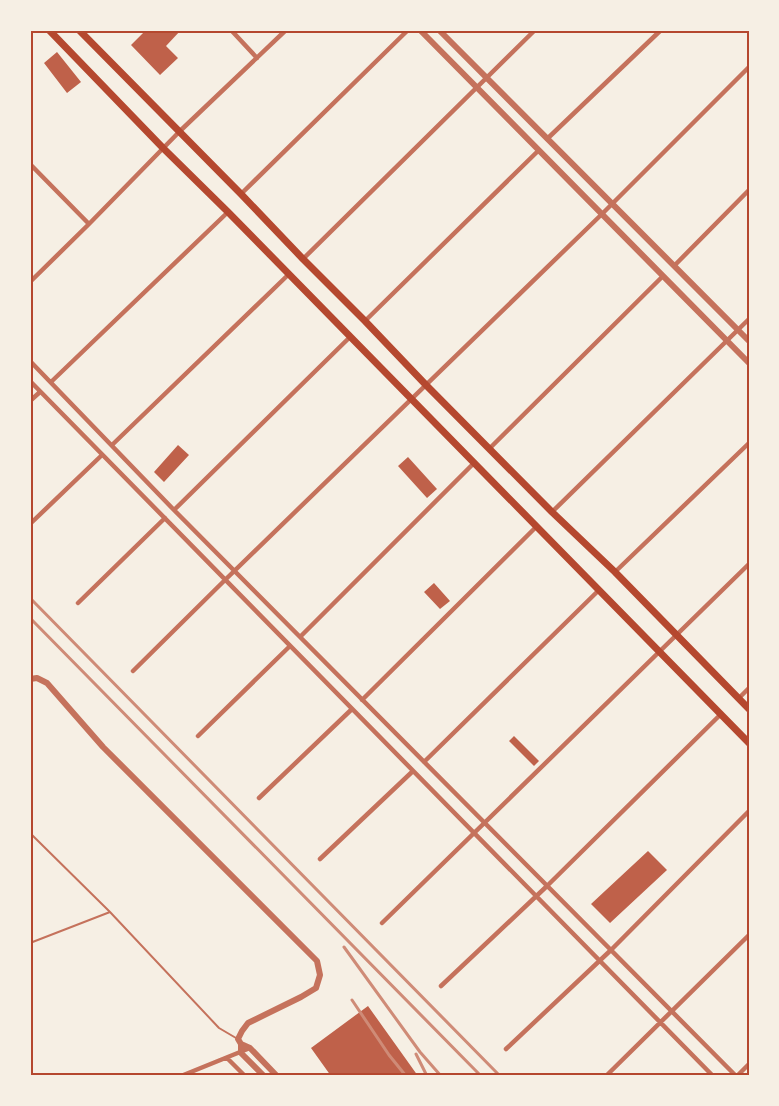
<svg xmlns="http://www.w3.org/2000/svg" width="779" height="1106" font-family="Barlow,sans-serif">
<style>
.building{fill:#bf614a}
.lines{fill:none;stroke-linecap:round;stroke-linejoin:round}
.service{stroke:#c5725c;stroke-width:2}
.minor{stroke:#c5725c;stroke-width:4.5}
.tertiary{stroke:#c5725c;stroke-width:6}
.secondary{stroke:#b5482f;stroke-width:7}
.rail{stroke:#cf8b77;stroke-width:3}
.neatline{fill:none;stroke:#b5482f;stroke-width:2}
</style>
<rect width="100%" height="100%" fill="#f6efe4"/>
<path class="building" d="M 146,30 L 181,30 L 166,46 L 178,58 L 160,75 L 131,45 Z
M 57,52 L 81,82 L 67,93 L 44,63 Z
M 178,445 L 189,455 L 164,482 L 154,472 Z
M 408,457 L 437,489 L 427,498 L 398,466 Z
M 434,583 L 450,601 L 440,609 L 424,592 Z
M 514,736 L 539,761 L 534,766 L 509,741 Z
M 648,851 L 667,870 L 610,923 L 591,904 Z
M 368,1006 L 418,1076 L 331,1076 L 311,1048 Z"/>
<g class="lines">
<path class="service" d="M 30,833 L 110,912 L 219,1028 L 236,1038
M 30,943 L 110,912"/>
<path class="minor" d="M 231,30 L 257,58
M 547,139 L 661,30
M 30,164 L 89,224
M 241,194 L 408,30
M 303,259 L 535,30
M 674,266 L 749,190
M 30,282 L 89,224 L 180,131 L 286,30
M 365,321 L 539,150
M 30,361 L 174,510 L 736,1076
M 30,381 L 713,1076
M 51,382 L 228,212
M 30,401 L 40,392
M 112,445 L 289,274
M 489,449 L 663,276
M 174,510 L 350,337
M 552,512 L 749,319
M 30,524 L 102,455
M 615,572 L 749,443
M 78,603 L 165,518
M 300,637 L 474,463
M 133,671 L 225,580 L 602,214 L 749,67
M 739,698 L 749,688
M 362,700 L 536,527
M 198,736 L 290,646
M 424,762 L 599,590
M 259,798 L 352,709
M 320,859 L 413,771
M 382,923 L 749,564
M 441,986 L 547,886 L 721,714
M 506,1049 L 611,950 L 749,811
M 227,1058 L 245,1076
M 181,1076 L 250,1048
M 606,1076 L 749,935
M 737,1076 L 749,1064"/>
<path class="tertiary" d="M 420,30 L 749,363
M 439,30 L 749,341
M 30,679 L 37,678 L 47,683 L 103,747 L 317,961 L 320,975 L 316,988 L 301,997 L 248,1023 L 242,1031 L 238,1039 L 241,1044 L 241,1053 L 264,1076
M 241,1044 L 250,1048 L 277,1076"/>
<path class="secondary" d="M 49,30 L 163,148 L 228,212 L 749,743
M 79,30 L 241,194 L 303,259 L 365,321 L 426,385 L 552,512 L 615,572 L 749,709"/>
<path class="rail" d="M 30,598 L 500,1076
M 30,618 L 481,1076
M 344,947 L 420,1052 L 441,1076
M 352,1000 L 389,1055 L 406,1076
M 416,1054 L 427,1076"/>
</g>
<rect width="779" height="1106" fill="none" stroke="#f6efe4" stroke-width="63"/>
<rect x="32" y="32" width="716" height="1042" class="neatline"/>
</svg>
